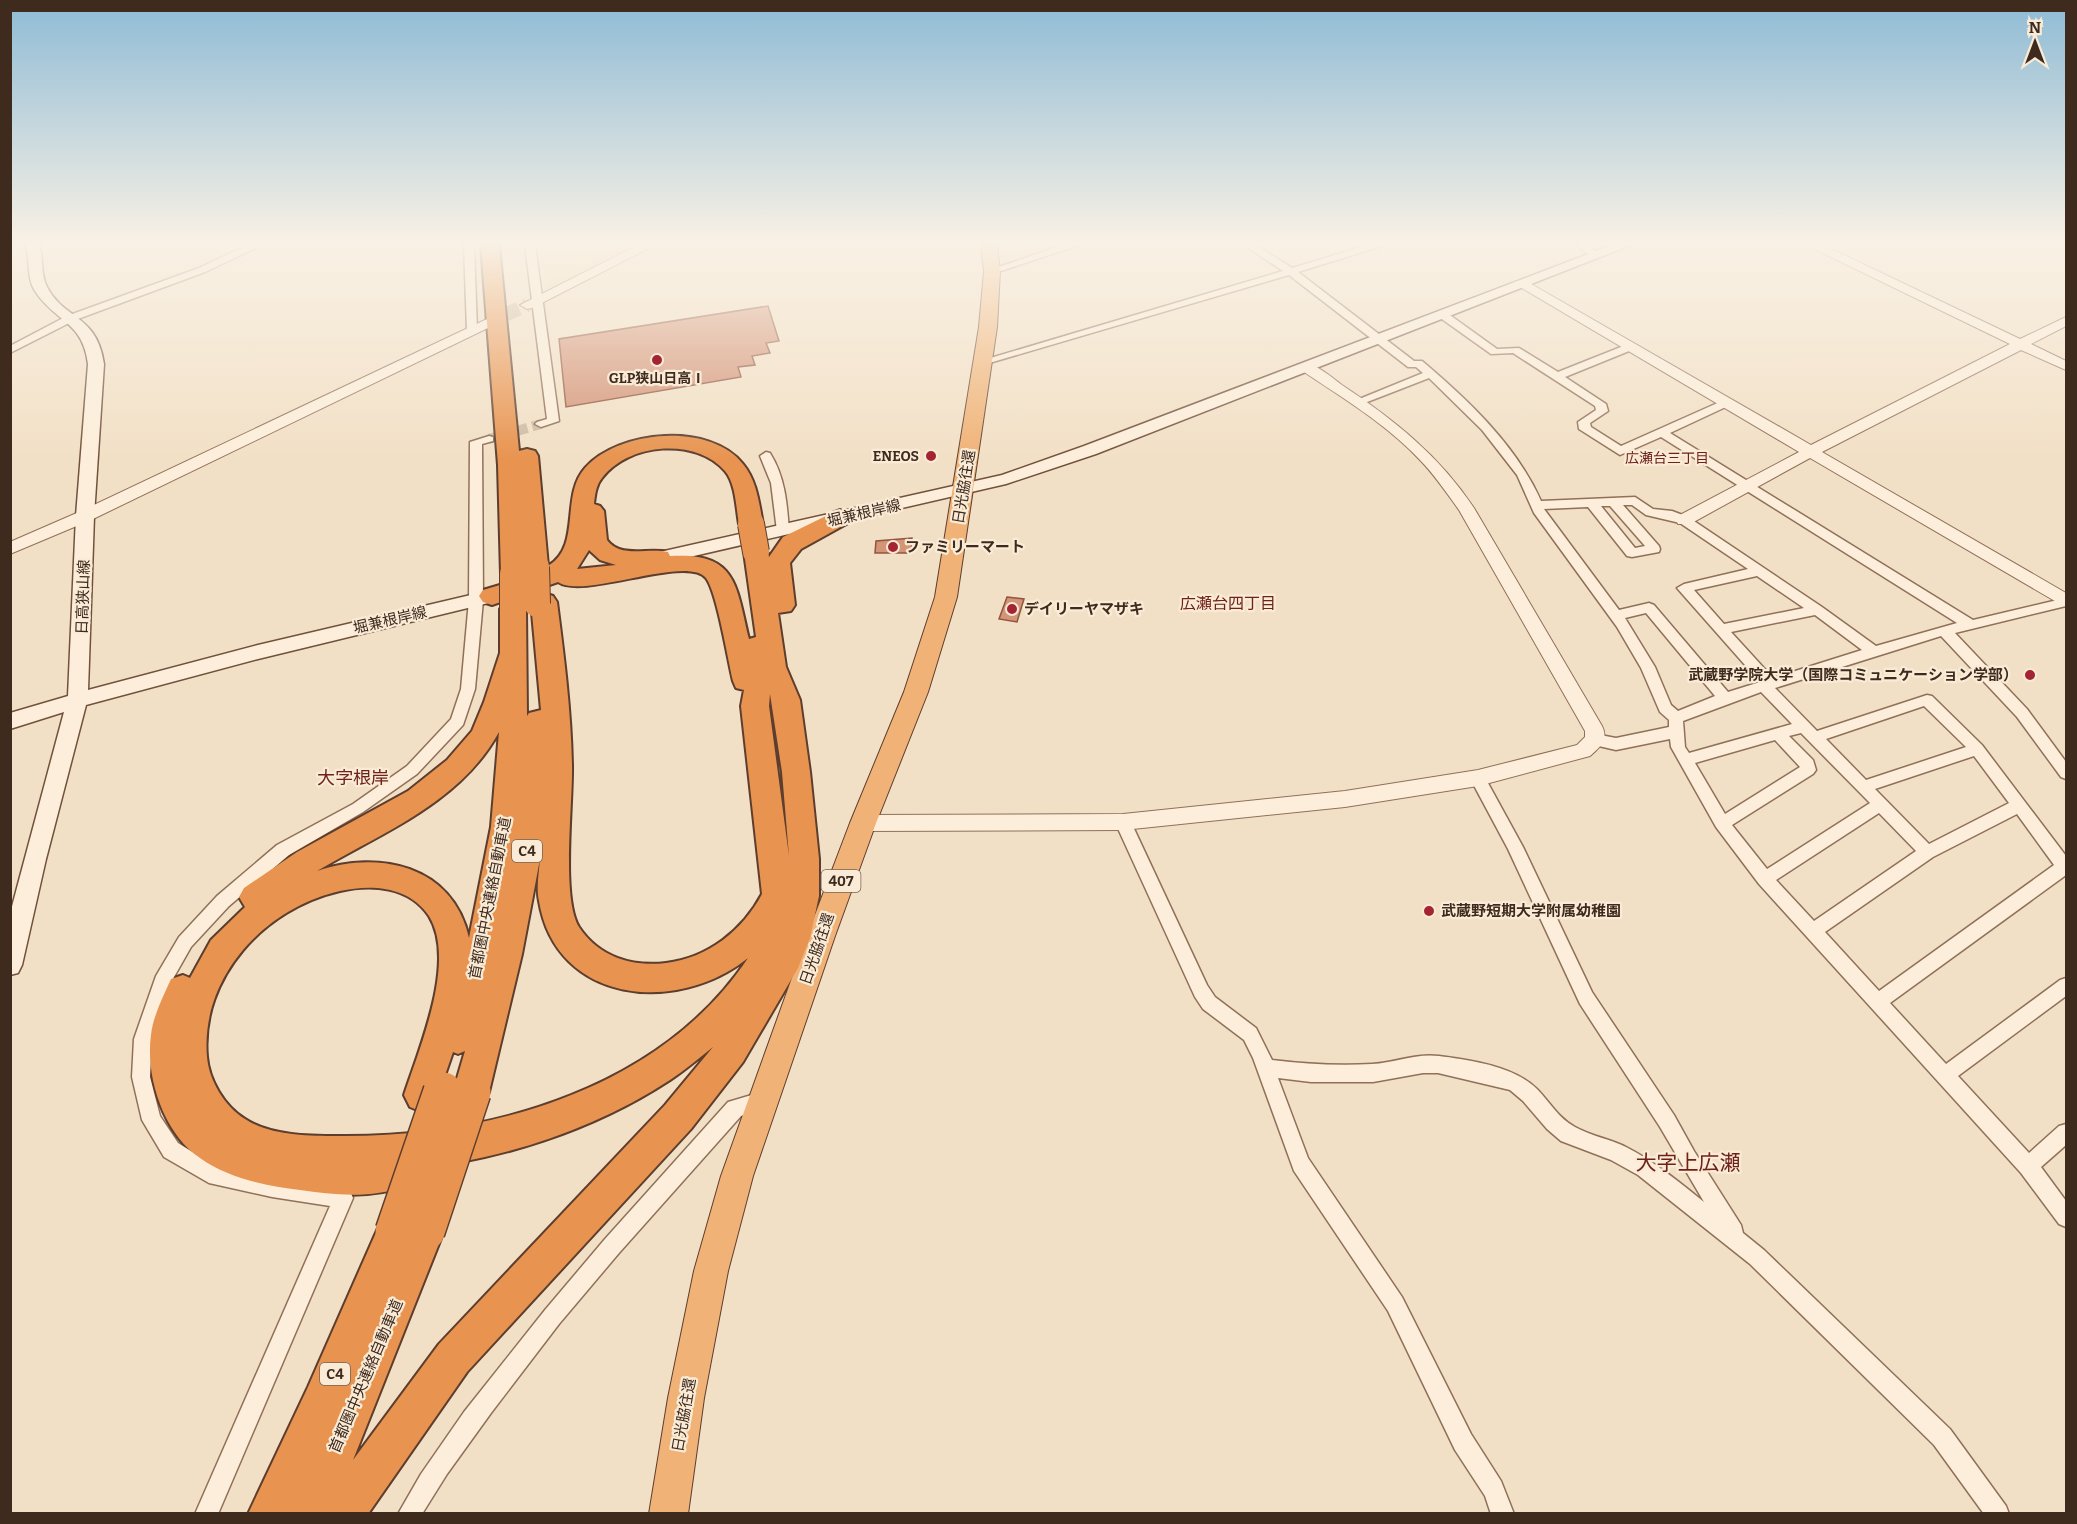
<svg xmlns="http://www.w3.org/2000/svg" width="2077" height="1524" font-family="Bitter,'Noto Sans JP',serif">
<style>
.farmland{fill:#e9dab2}
.building{fill:#d49478;stroke:#91553d;stroke-width:1.5}
.lines{fill:none;stroke-linecap:round;stroke-linejoin:round}
.minor-tunnel{stroke:#cebca4;stroke-width:10;stroke-dasharray:10 5;stroke-linecap:butt}
.tertiary-tunnel{stroke:#cebca4;stroke-width:14;stroke-dasharray:14 7;stroke-linecap:butt}
.minor-casing{stroke:#907059;stroke-width:3}
.tertiary-casing{stroke:#907059;stroke-width:2}
.secondary-casing{stroke:#72513c;stroke-width:3}
.trunk-casing{stroke:#5d3e2e;stroke-width:2}
.motorway-casing{stroke:#5d3e2e;stroke-width:4}
.minor{fill:#fceeda;fill-rule:evenodd}
.tertiary{fill:#fceeda;fill-rule:evenodd}
.secondary{fill:#fceeda;fill-rule:evenodd}
.trunk{fill:#f0b276;fill-rule:evenodd}
.motorway{fill:#e89450;fill-rule:evenodd}
.motorway-bridge-far1-casing{stroke:#5d3e2e;stroke-width:28;stroke-linecap:butt}
.motorway-bridge-casing{stroke:#5d3e2e;stroke-width:42;stroke-linecap:butt}
.motorway-bridge-far1{stroke:#e89450;stroke-width:26}
.motorway-bridge{stroke:#e89450;stroke-width:39}
.poi-dot{fill:#a42433;stroke:#f9ebd6;stroke-width:2}
.labels{text-anchor:middle;stroke-width:4.5;stroke-linejoin:round;paint-order:stroke}
.far-poi-label{font-size:14px;font-weight:bold;fill:#3f2a1e;stroke:#f9ebd6}
.far-neighbourhood-label{font-size:14px;fill:#6f221a;stroke:#f9ebd6}
.shield{fill:#f9ebd6;stroke:#776455;stroke-width:1.5}
.shield-label{font-size:14px;font-weight:bold;fill:#3f2a1e}
.street-label{font-size:15px;fill:#3f2a1e;stroke:#f9ebd6}
.poi-label{font-size:15px;font-weight:bold;fill:#3f2a1e;stroke:#f9ebd6;text-anchor:start}
.neighbourhood-label{font-size:16px;fill:#6f221a;stroke:#f9ebd6}
.quarter-label{font-size:18px;fill:#6f221a;stroke:#f9ebd6}
.near-quarter-label{font-size:21px;fill:#6f221a;stroke:#f9ebd6}
</style>
<rect width="100%" height="100%" fill="#f2e0c6"/>
<path class="farmland" d="M 541,245 L 642,245 L 548,289 L 546,287 Z
M 999,245 L 1066,245 L 1001,265 Z"/>
<path class="building" d="M 768,306 L 779,341 L 766,343 L 770,353 L 752,356 L 755,365 L 738,367 L 741,377 L 566,407 L 559,339 Z
M 912,538 L 911,553 L 875,553 L 876,541 Z
M 1007,597 L 1024,599 L 1017,622 L 999,619 Z"/>
<g class="lines">
<path class="minor-tunnel" d="M 489,439 L 541,424"/>
<path class="tertiary-tunnel" d="M 487,323 L 527,305"/>
<defs>
<path id="minor" d="M 248,245 L 262,245 L 205,272 L 75,320 L 10,353 L 10,346 L 67,316 L 199,268 Z
M 464,245 L 474,245 L 477,331 L 472,334 L 467,331 Z
M 525,245 L 535,245 L 559,421 L 541,427 L 535,424 L 537,422 L 547,419 Z
M 1063,245 L 1079,245 L 995,273 L 987,271 Z
M 1244,245 L 1256,245 L 1292,268 L 1368,245 L 1385,245 L 1298,272 L 1414,361 L 1422,361 C 1468,400 1516,445 1541,501 L 1635,497 L 1653,509 L 1672,511 L 1688,517 L 1822,607 L 1876,646 L 1957,623 L 1661,437 L 1620,455 L 1579,429 L 1578,422 L 1596,410 L 1595,406 L 1513,353 L 1491,354 L 1439,317 L 1439,313 L 1447,313 L 1497,349 L 1519,348 L 1558,372 L 1626,345 L 1634,345 L 1634,349 L 1565,377 L 1606,404 L 1608,411 L 1590,423 L 1591,427 L 1621,446 L 1722,401 L 1730,401 L 1730,405 L 1670,433 L 1973,620 L 2066,598 L 2066,606 L 1955,633 L 2027,709 L 2066,762 L 2066,779 L 2061,777 L 2017,717 L 1941,636 L 1775,688 L 1817,731 L 1927,695 L 1932,696 L 1982,745 L 2066,856 L 2066,875 L 1890,1003 L 1946,1064 L 2060,980 L 2066,978 L 2066,996 L 1958,1076 L 2029,1153 L 2059,1126 L 2066,1124 L 2066,1145 L 2041,1167 L 2066,1201 L 2066,1227 L 2059,1224 L 2021,1173 L 1759,884 L 1716,827 L 1671,747 L 1670,739 L 1616,750 L 1590,744 L 1588,740 L 1590,736 L 1595,734 L 1616,738 L 1669,727 L 1669,720 L 1660,712 L 1641,668 L 1617,627 L 1534,513 L 1517,475 L 1482,430 L 1429,378 L 1362,404 L 1354,404 L 1352,402 L 1423,373 L 1416,367 L 1408,367 L 1289,275 L 986,364 L 978,364 L 977,362 L 1283,271 ZM 1623,505 L 1632,505 L 1646,515 L 1680,523 L 1748,569 L 1684,584 L 1677,588 L 1760,682 L 1728,692 L 1654,605 L 1649,603 L 1619,610 L 1544,509 L 1588,507 L 1627,556 L 1632,557 L 1659,552 L 1660,549 L 1659,546 ZM 1601,506 L 1610,506 L 1645,546 L 1635,548 ZM 1757,576 L 1804,608 L 1724,624 L 1694,590 ZM 1646,613 L 1715,696 L 1678,711 L 1671,705 L 1655,667 L 1625,618 ZM 1815,615 L 1862,650 L 1773,678 L 1731,632 ZM 1761,692 L 1792,724 L 1689,753 L 1685,747 L 1683,721 ZM 1924,706 L 1966,747 L 1866,780 L 1826,739 ZM 1801,733 L 1870,803 L 1767,869 L 1732,825 L 1813,774 L 1816,770 L 1813,760 L 1789,736 ZM 1775,740 L 1800,767 L 1725,814 L 1695,763 ZM 1974,756 L 2009,803 L 1929,844 L 1875,789 ZM 1879,813 L 1916,851 L 1814,921 L 1776,880 ZM 2017,814 L 2054,865 L 1879,991 L 1825,932 L 1933,857 Z
M 1577,245 L 1588,245 L 1601,256 L 1593,258 Z
M 489,436 L 493,437 L 493,441 L 482,444 L 483,600 L 475,689 L 463,725 L 417,774 L 363,812 L 289,855 L 229,906 L 191,947 L 170,984 L 152,1039 L 150,1077 L 160,1116 L 178,1143 L 212,1164 L 272,1177 L 343,1188 L 350,1191 L 353,1198 L 218,1514 L 195,1514 L 330,1206 L 272,1197 L 209,1183 L 164,1157 L 142,1120 L 132,1077 L 134,1039 L 156,976 L 179,937 L 217,896 L 277,845 L 353,804 L 407,766 L 451,719 L 461,689 L 469,600 L 470,442 Z
M 766,452 L 770,453 C 785,477 787,503 789,531 L 783,535 L 777,531 L 771,483 L 760,456 Z
M 1478,772 L 1483,774 L 1523,847 L 1592,992 L 1674,1115 L 1694,1151 L 1741,1225 L 1743,1233 L 1764,1250 L 1950,1429 L 2006,1506 L 2009,1514 L 1984,1514 L 1934,1445 L 1750,1264 L 1638,1175 L 1611,1160 L 1561,1141 L 1547,1129 L 1523,1101 L 1510,1090 L 1438,1073 L 1423,1073 L 1373,1082 L 1311,1082 L 1278,1078 L 1308,1158 L 1402,1297 L 1471,1434 L 1501,1481 L 1514,1514 L 1491,1514 L 1485,1496 L 1455,1450 L 1388,1311 L 1294,1171 L 1253,1058 L 1244,1040 L 1203,1009 L 1195,997 L 1115,822 L 1117,818 L 1123,816 L 1129,818 L 1207,985 L 1215,997 L 1256,1028 L 1272,1060 C 1305,1064 1338,1066 1372,1064 C 1394,1063 1416,1053 1439,1056 C 1470,1060 1514,1066 1537,1089 C 1549,1101 1559,1119 1575,1127 C 1591,1136 1610,1139 1626,1147 C 1655,1162 1679,1182 1704,1202 L 1660,1127 L 1580,1004 L 1508,849 L 1470,778 L 1473,774 Z
M 765,1091 L 772,1094 L 774,1100 L 772,1106 L 741,1116 L 619,1253 L 559,1324 L 491,1413 L 447,1474 L 422,1514 L 398,1514 L 421,1474 L 464,1412 L 545,1310 L 605,1239 L 728,1102 Z"/>
<path id="tertiary" d="M 638,245 L 655,245 L 532,308 L 527,309 L 520,305 Z
M 1806,245 L 1823,245 L 2020,339 L 2066,317 L 2066,326 L 2031,344 L 2066,361 L 2066,370 L 2021,350 L 1822,452 L 2066,593 L 2066,606 L 2060,604 L 1810,458 L 1690,524 L 1678,524 L 1676,520 L 1678,516 L 1799,452 L 1515,284 L 1516,281 L 1526,281 L 1811,445 L 2010,344 Z
M 487,319 L 492,320 L 494,323 L 492,326 L 91,520 L 10,554 L 10,542 L 79,512 Z
M 1306,363 C 1319,366 1331,377 1342,385 C 1393,419 1439,455 1474,508 L 1602,726 C 1609,740 1600,747 1590,756 L 1478,786 L 1345,807 L 1123,830 L 863,831 L 856,829 L 853,823 L 856,817 L 863,815 L 1123,814 L 1345,791 L 1478,770 L 1577,745 L 1585,737 L 1585,731 L 1459,510 C 1446,492 1434,474 1419,459 C 1385,423 1341,397 1301,370 L 1299,367 Z"/>
<path id="secondary" d="M 25,245 L 39,245 C 44,259 40,274 47,287 C 64,320 97,314 104,364 L 94,516 L 88,690 L 258,645 L 509,586 L 516,588 L 518,592 L 516,596 L 509,598 L 258,659 L 86,705 L 46,859 L 22,965 L 18,973 L 10,975 L 10,914 L 64,712 L 10,729 L 10,713 L 68,696 L 76,516 L 88,364 C 83,321 55,322 35,291 C 26,277 31,260 25,245 Z
M 1612,245 L 1631,245 L 1096,454 L 1006,484 L 642,568 L 636,566 L 633,562 L 636,558 L 642,556 L 1002,475 L 1084,446 Z"/>
<path id="trunk" d="M 981,245 L 997,245 L 1000,271 L 997,327 L 957,597 L 928,692 L 876,823 L 835,936 L 753,1176 L 728,1271 L 704,1398 L 688,1514 L 649,1514 L 668,1398 L 694,1271 L 721,1176 L 807,936 L 850,823 L 904,692 L 935,597 L 979,327 L 984,271 Z"/>
<path id="motorway" d="M 481,245 L 499,245 L 519,451 L 527,449 L 535,451 L 538,456 L 548,566 C 582,546 560,496 585,468 C 619,430 710,422 743,464 C 757,481 759,503 763,524 L 759,529 L 751,532 L 743,529 L 739,524 C 736,508 736,484 725,471 C 696,437 628,443 602,478 C 596,485 595,495 594,504 L 600,506 L 604,511 L 607,540 C 621,559 648,547 668,552 L 670,556 C 737,552 736,585 749,639 L 756,637 L 744,552 L 747,546 L 756,544 L 765,546 L 769,557 L 783,537 L 832,513 L 840,510 L 848,513 L 852,518 L 848,523 L 801,549 L 790,563 L 795,605 L 791,611 L 778,613 L 786,667 L 800,700 L 810,772 L 819,859 L 819,896 L 810,938 L 798,968 L 743,1062 L 691,1129 L 467,1372 L 368,1514 L 248,1514 L 308,1387 L 382,1219 L 395,1213 L 408,1219 L 410,1222 L 412,1218 L 425,1212 L 438,1218 L 444,1231 L 353,1460 L 439,1344 L 665,1105 L 713,1047 C 699,1058 685,1070 670,1080 C 592,1131 500,1160 408,1170 L 409,1173 L 404,1186 C 373,1199 333,1195 300,1190 C 266,1186 228,1178 200,1158 C 164,1134 145,1077 151,1035 C 153,1016 163,997 171,979 L 183,975 L 190,978 L 211,940 L 245,907 L 239,897 L 244,888 L 297,852 L 408,791 L 447,760 L 472,731 L 484,702 L 500,653 L 500,609 L 504,603 L 513,600 L 522,603 L 526,609 L 527,716 L 529,713 L 541,710 L 531,602 L 535,596 L 544,593 L 553,596 L 557,602 C 564,656 571,710 572,765 C 573,803 561,898 579,927 C 599,957 632,967 666,963 C 708,958 743,930 762,894 L 741,706 L 744,690 L 736,688 L 733,681 C 728,661 717,592 706,578 C 687,554 583,600 558,582 L 492,605 L 483,602 L 479,596 L 483,590 L 510,582 L 504,580 L 501,574 L 498,465 ZM 589,550 L 600,560 L 616,565 L 577,569 ZM 525,569 L 532,574 L 523,577 ZM 770,694 L 782,772 L 789,856 L 769,706 ZM 499,732 L 491,827 L 469,938 C 453,865 378,850 317,871 C 383,832 460,803 499,732 ZM 540,859 C 539,872 536,888 539,901 C 556,1004 677,1015 748,958 C 662,1087 495,1136 346,1136 C 315,1136 272,1137 245,1119 C 224,1106 209,1080 207,1057 C 200,977 265,908 340,891 C 371,884 409,886 429,916 C 457,961 419,1049 404,1095 L 410,1107 L 422,1112 L 434,1107 L 453,1052 L 458,1054 L 465,1051 L 453,1092 L 459,1104 L 471,1109 L 483,1104 L 489,1092 L 522,954 Z"/>
</defs>
<use href="#minor" class="minor-casing"/>
<use href="#tertiary" class="tertiary-casing"/>
<use href="#secondary" class="secondary-casing"/>
<use href="#trunk" class="trunk-casing"/>
<use href="#motorway" class="motorway-casing"/>
<use href="#minor" class="minor"/>
<use href="#tertiary" class="tertiary"/>
<use href="#secondary" class="secondary"/>
<use href="#trunk" class="trunk"/>
<use href="#motorway" class="motorway"/>
<defs>
<path id="motorway-bridge-far1" d="M 751,524 L 756,552
M 536,567 L 537,604
M 513,574 L 513,609"/>
<path id="motorway-bridge" d="M 425,1231 L 471,1092
M 395,1232 L 443,1092"/>
</defs>
<use href="#motorway-bridge-far1" class="motorway-bridge-far1-casing"/>
<use href="#motorway-bridge" class="motorway-bridge-casing"/>
<use href="#motorway-bridge-far1" class="motorway-bridge-far1"/>
<use href="#motorway-bridge" class="motorway-bridge"/>
</g>
<linearGradient id="sky" x2="0" y2="1"><stop stop-color="#8ebbd5"/><stop offset="0.53" stop-color="#f9f1e5"/><stop offset="1" stop-color="#f9f1e5" stop-opacity="0"/></linearGradient>
<rect width="2077" height="459" fill="url(#sky)"/>
<g class="poi-dot">
<circle cx="657" cy="360" r="6"/>
<circle cx="931" cy="456" r="6"/>
<circle cx="893" cy="547" r="6"/>
<circle cx="1012" cy="609" r="6"/>
<circle cx="2030" cy="675" r="6"/>
<circle cx="1429" cy="911" r="6"/>
</g>
<g class="labels">
<g class="far-poi-label">
<text x="657" y="383">GLP狭山日高Ⅰ</text>
<text x="919" y="461" text-anchor="end">ENEOS</text>
</g>
<g class="far-neighbourhood-label">
<text x="1667" y="463">広瀬台三丁目</text>
</g>
<g class="shield">
<rect x="512" y="840" width="30" height="22" rx="4.5"/>
<rect x="821.5" y="870" width="39" height="22" rx="4.5"/>
<rect x="320" y="1363" width="30" height="22" rx="4.5"/>
</g>
<g class="shield-label">
<text x="527" y="856">C4</text>
<text x="841" y="886">407</text>
<text x="335" y="1379">C4</text>
</g>
<g class="street-label">
<text transform="translate(964 487) rotate(-81)" y="5">日光脇往還</text>
<text transform="translate(864 513) rotate(-13)" y="5">堀兼根岸線</text>
<text transform="translate(83 597) rotate(-88)" y="5">日高狭山線</text>
<text transform="translate(390 620) rotate(-13)" y="5">堀兼根岸線</text>
<text transform="translate(490 898) rotate(-79)" y="5">首都圏中央連絡自動車道</text>
<text transform="translate(817 949) rotate(-71)" y="5">日光脇往還</text>
<text transform="translate(366 1376) rotate(-67)" y="5">首都圏中央連絡自動車道</text>
<text transform="translate(684 1415) rotate(-80)" y="5">日光脇往還</text>
</g>
<g class="poi-label">
<text x="905" y="552">ファミリーマート</text>
<text x="1024" y="614">デイリーヤマザキ</text>
<text x="2018" y="680" text-anchor="end">武蔵野学院大学（国際コミュニケーション学部）</text>
<text x="1441" y="916">武蔵野短期大学附属幼稚園</text>
</g>
<g class="neighbourhood-label">
<text x="1228" y="609">広瀬台四丁目</text>
</g>
<g class="quarter-label">
<text x="353" y="784">大字根岸</text>
</g>
<g class="near-quarter-label">
<text x="1688" y="1170">大字上広瀬</text>
</g>
</g>
<rect width="2077" height="1524" fill="none" stroke="#3f2a1e" stroke-width="24"/>
<g transform="translate(2035 42)" stroke="#f9ebd6" stroke-width="4.5" paint-order="stroke">
<path d="M0-4.5L10 22L0 15L-10 22Z" fill="#3f2a1e"/>
<text y="-9" font-size="16" font-weight="bold" text-anchor="middle" fill="#3f2a1e">N</text>
</g>
</svg>
